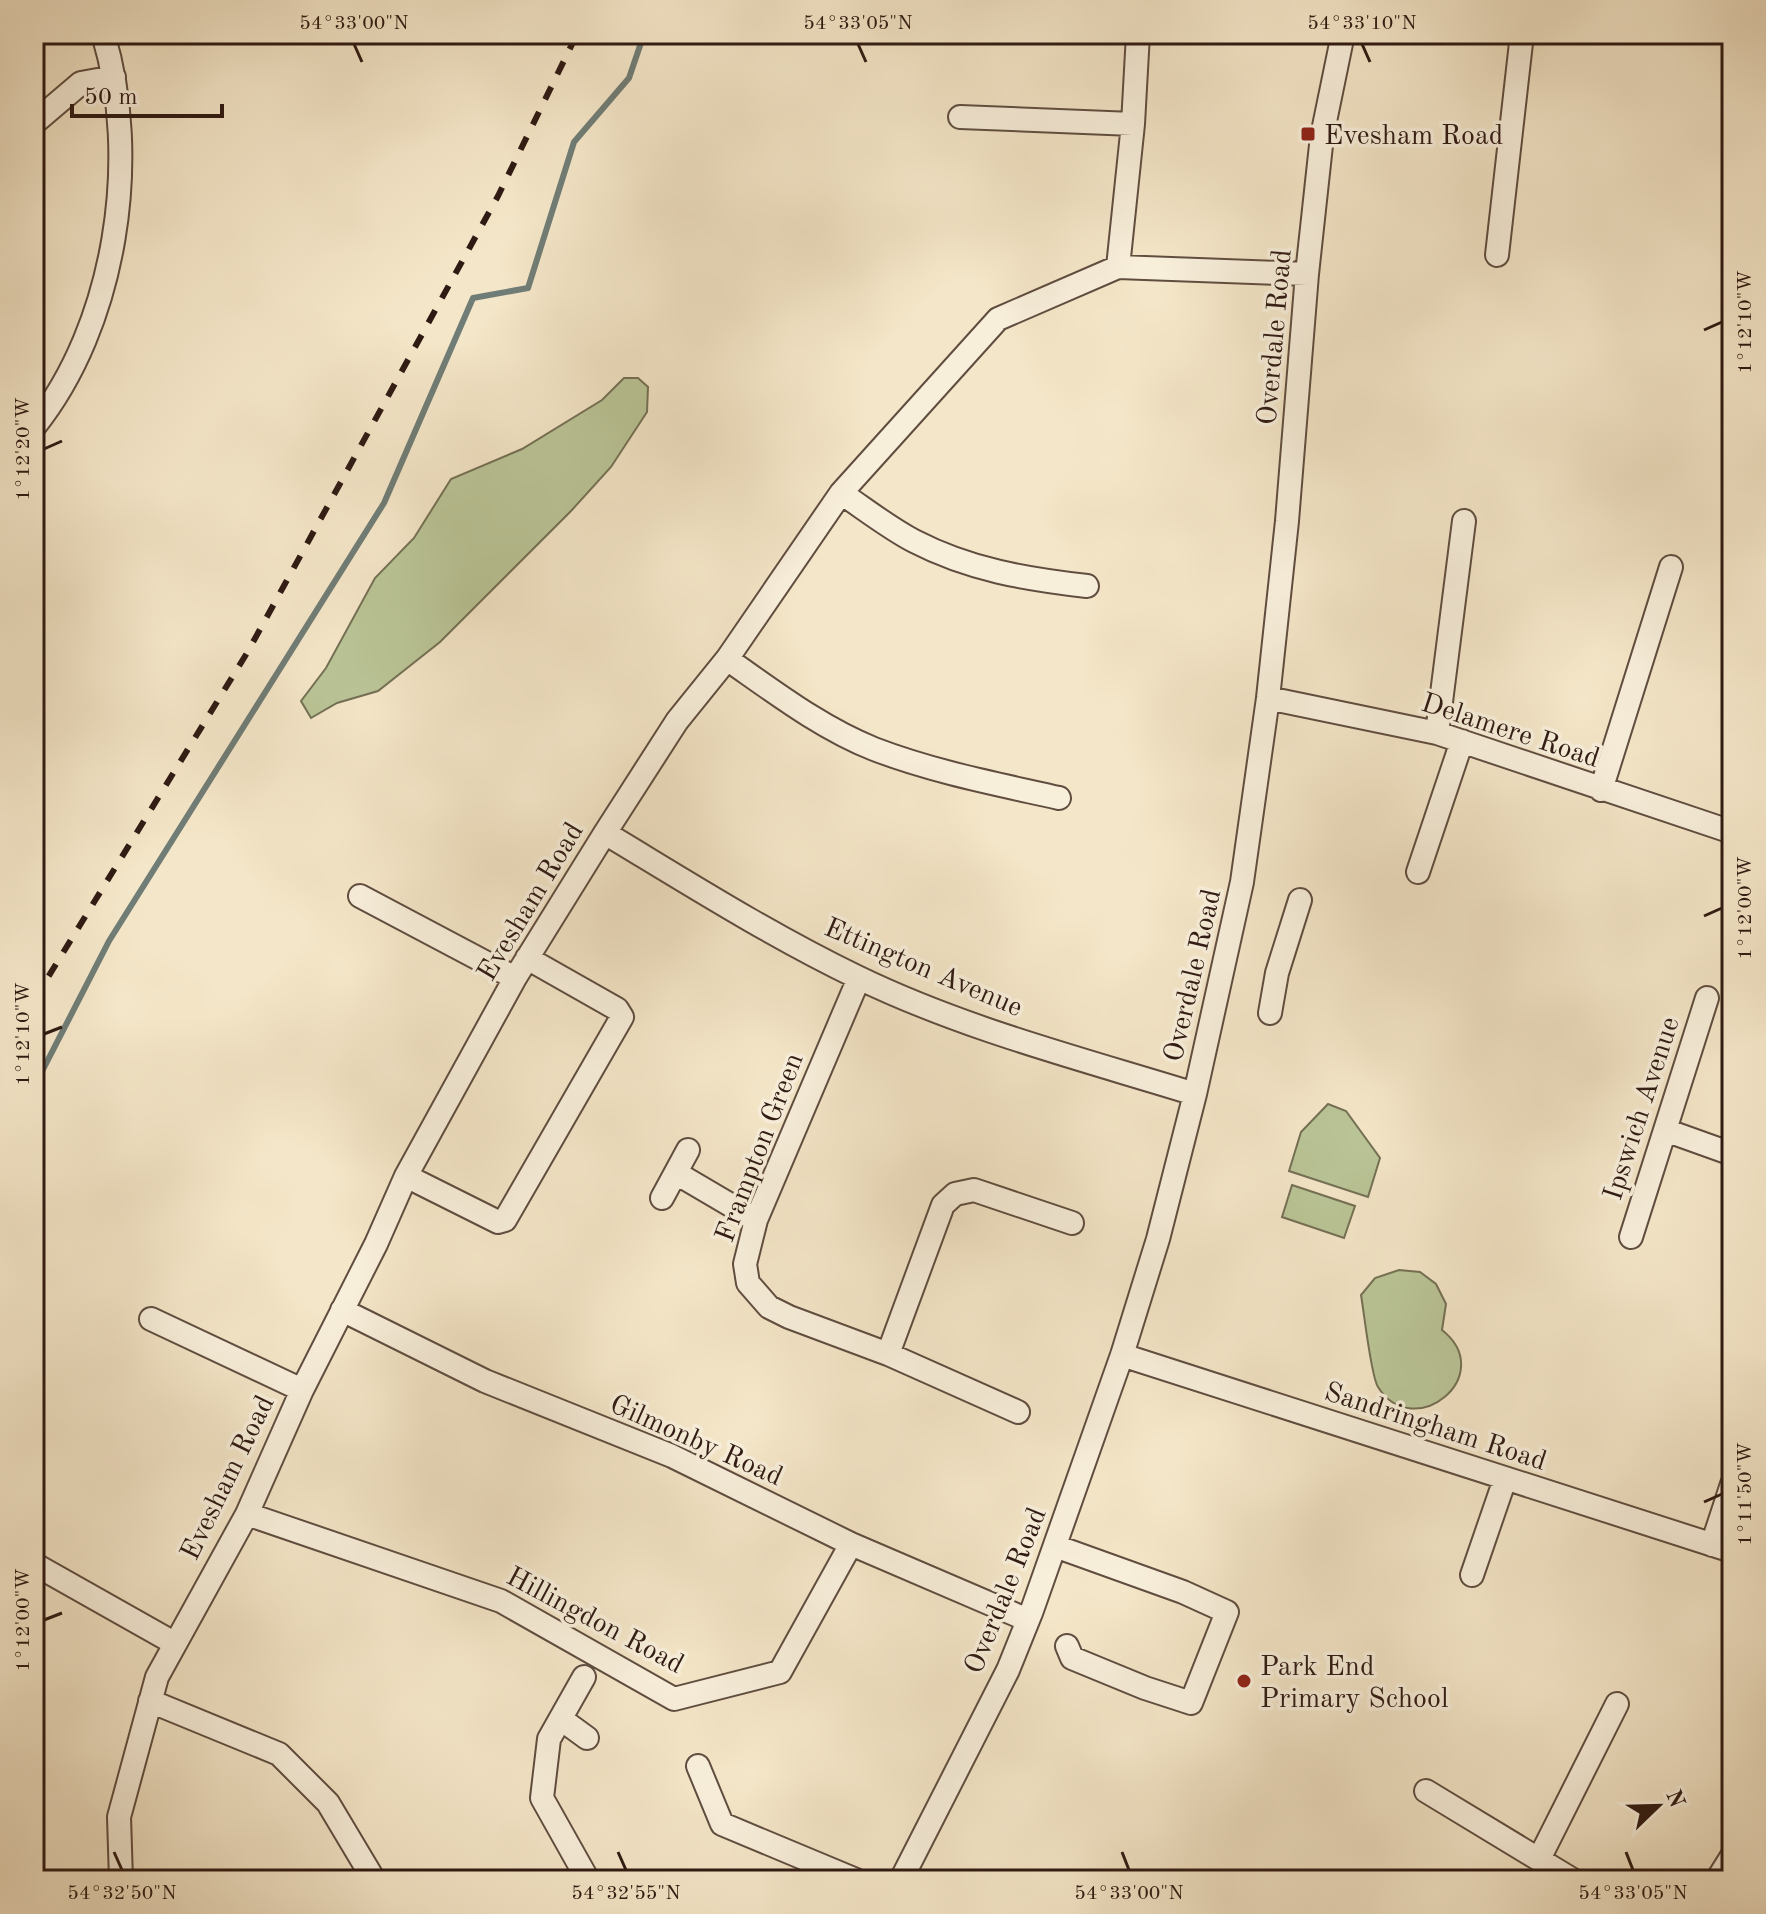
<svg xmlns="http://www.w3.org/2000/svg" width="1766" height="1914" font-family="'Old Standard TT',serif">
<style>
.green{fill:#bac597;stroke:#747055;stroke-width:2}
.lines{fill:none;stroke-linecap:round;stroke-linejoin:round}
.stream{stroke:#707d76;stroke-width:6}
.minor-casing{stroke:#604d40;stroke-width:26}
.minor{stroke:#f8efdb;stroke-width:22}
.rail{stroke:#2f1a13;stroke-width:6;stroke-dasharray:14 14;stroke-linecap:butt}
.ticks{fill:none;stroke:#2f1a13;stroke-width:3}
.poi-dot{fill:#8f2418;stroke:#f8efdb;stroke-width:3}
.labels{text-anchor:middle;stroke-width:7;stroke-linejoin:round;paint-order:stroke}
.poi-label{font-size:28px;fill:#2f1a13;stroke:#f8efdb;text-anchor:start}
.street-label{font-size:28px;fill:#2f1a13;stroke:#f8efdb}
.neatline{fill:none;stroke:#2f1a13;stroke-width:3}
.ticks-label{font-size:20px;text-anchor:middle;fill:#2f1a13}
</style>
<rect width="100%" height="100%" fill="#f4e6c8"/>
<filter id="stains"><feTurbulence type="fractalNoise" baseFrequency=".0025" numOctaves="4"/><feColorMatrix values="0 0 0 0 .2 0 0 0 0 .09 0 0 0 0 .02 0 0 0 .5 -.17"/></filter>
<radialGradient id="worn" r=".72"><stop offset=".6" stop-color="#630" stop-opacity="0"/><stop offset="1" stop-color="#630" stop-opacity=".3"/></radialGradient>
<path class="green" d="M 624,378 L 638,378 L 648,387 L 647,412 L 611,467 L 571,511 L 440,642 L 378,691 L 337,703 L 311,718 L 301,701 L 326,668 L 375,578 L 414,538 L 451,479 L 522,449 L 602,400 Z
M 1328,1104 L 1346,1111 L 1380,1158 L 1368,1197 L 1289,1171 L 1301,1132 Z
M 1292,1185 L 1355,1206 L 1344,1238 L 1282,1217 Z
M 1399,1270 L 1420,1272 L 1436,1284 L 1446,1304 L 1442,1330 C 1499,1375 1414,1444 1378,1387 C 1371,1377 1364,1312 1361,1295 L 1375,1278 Z"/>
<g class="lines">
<path class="stream" d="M 34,1087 L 109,941 L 384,503 L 473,298 L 528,288 L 574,142 L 629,78 L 644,34"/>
<defs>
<path id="minor" d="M 960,117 L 1133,124
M 34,123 L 81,83 L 114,77
M 1497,255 L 1522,34
M 1118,267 L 1133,124 L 1138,34
M 34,427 C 116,325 141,158 103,34
M 841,493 C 865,509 889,528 914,541 C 970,570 1026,579 1087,586
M 727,659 C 773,691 821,728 874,749 C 934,772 997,784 1059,798
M 1268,698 L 1437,733 L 1732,832
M 1437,733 L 1464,521
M 1601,790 L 1671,567
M 605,833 C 688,883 770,935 857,977 C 964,1029 1082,1059 1195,1094
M 1418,872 L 1462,741
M 360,896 L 515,978
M 859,978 L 756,1220 L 745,1264 L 748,1283 L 769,1307 L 789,1317 L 888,1354 L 1018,1412
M 1270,1013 L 1277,973 L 1300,900
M 1665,1130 L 1732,1154
M 676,1173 L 756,1220
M 406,1176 L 498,1222 L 505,1220 L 622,1017 L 617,1009 L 527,958
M 662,1198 L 688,1150
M 1631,1237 L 1707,998
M 342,1310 L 485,1381 L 672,1456 L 851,1544 L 1028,1620
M 151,1319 L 302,1390
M 888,1354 L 943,1205 L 955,1194 L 974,1190 L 1072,1223
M 1122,1355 L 1732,1551
M 247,1514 L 501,1601 L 674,1699 L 780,1672 L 851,1544
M 1712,1545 L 1732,1484
M 1055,1546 L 1183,1592 L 1227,1612 L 1191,1703 L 1145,1688 L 1072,1658 L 1067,1646
M 34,1564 L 174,1643
M 1472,1575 L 1505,1479
M 584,1677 L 549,1739 L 542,1798 L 588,1880
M 150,1701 L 279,1754 L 328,1803 L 374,1880
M 561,1719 L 587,1738
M 698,1766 L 722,1824 L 856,1880
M 1426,1791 L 1573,1880
M 1539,1859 L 1617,1704
M 121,1880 L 119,1817 L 157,1677 L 247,1514 L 302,1390 L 376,1244 L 406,1176 L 515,978 L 605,833 L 677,721 L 727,659 L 841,493 L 998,319 L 1118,267 L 1307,274
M 901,1880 L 1008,1670 L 1031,1613 L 1122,1355 L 1158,1239 L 1195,1094 L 1242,882 L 1268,698 L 1287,521 L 1307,274 L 1322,136 L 1343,34
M 1717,1880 L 1732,1856"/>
</defs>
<use href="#minor" class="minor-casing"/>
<use href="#minor" class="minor"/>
<path class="rail" d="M 34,1000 L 247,653 L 498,196 L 577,34"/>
</g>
<path class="ticks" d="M 354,44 L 362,62M 858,44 L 866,62M 1362,44 L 1370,62M 1704,330 L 1722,322M 44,449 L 62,441M 1704,916 L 1722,908M 44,1034 L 62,1027M 1704,1502 L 1722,1494M 44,1620 L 62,1613M 114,1852 L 122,1870M 618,1852 L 626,1870M 1122,1852 L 1129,1870M 1626,1852 L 1633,1870"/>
<g class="poi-dot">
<rect x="1300" y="126" width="16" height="16" rx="4"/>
<circle cx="1244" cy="1681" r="8"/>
</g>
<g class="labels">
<g class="poi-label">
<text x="1324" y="144">Evesham Road</text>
<text x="1260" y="1675">Park End<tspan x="1260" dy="32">Primary School</tspan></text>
</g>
<g class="street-label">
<text transform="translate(1273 337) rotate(-85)" y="10">Overdale Road</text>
<text transform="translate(1511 729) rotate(18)" y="10">Delamere Road</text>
<text transform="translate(529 901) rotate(-59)" y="10">Evesham Road</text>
<text transform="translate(924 966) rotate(23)" y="10">Ettington Avenue</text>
<text transform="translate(1191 975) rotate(-77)" y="10">Overdale Road</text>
<text transform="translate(1640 1108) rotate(-72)" y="10">Ipswich Avenue</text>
<text transform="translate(758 1147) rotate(-69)" y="10">Frampton Green</text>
<text transform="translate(1436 1425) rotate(18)" y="10">Sandringham Road</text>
<text transform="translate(697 1439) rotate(24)" y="10">Gilmonby Road</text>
<text transform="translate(226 1477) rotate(-64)" y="10">Evesham Road</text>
<text transform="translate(1004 1590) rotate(-68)" y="10">Overdale Road</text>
<text transform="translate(596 1619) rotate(28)" y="10">Hillingdon Road</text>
</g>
</g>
<rect width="1766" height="1914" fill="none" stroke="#f4e6c8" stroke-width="88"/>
<g transform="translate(1658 1806) rotate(67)" stroke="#f8efdb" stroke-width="6" paint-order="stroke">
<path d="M0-6L14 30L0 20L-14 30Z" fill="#2f1a13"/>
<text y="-12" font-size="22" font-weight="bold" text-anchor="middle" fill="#2f1a13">N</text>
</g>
<path d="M72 104v12h150v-12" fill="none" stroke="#2f1a13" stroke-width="4"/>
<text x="84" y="104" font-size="24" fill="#2f1a13" stroke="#f8efdb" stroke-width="6" paint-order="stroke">50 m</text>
<rect x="44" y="44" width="1678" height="1826" class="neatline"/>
<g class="ticks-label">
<text x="354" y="29">54°33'00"N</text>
<text x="858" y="29">54°33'05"N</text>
<text x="1362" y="29">54°33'10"N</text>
<text transform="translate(1744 322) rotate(-90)" y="7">1°12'10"W</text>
<text transform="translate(22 449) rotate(-90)" y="7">1°12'20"W</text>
<text transform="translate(1744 908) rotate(-90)" y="7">1°12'00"W</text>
<text transform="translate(22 1034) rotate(-90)" y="7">1°12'10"W</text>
<text transform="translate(1744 1494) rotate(-90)" y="7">1°11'50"W</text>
<text transform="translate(22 1620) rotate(-90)" y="7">1°12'00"W</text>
<text x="122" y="1899">54°32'50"N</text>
<text x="626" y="1899">54°32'55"N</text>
<text x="1129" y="1899">54°33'00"N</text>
<text x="1633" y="1899">54°33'05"N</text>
</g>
<rect width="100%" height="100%" filter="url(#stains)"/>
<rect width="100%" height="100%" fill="url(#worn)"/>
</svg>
